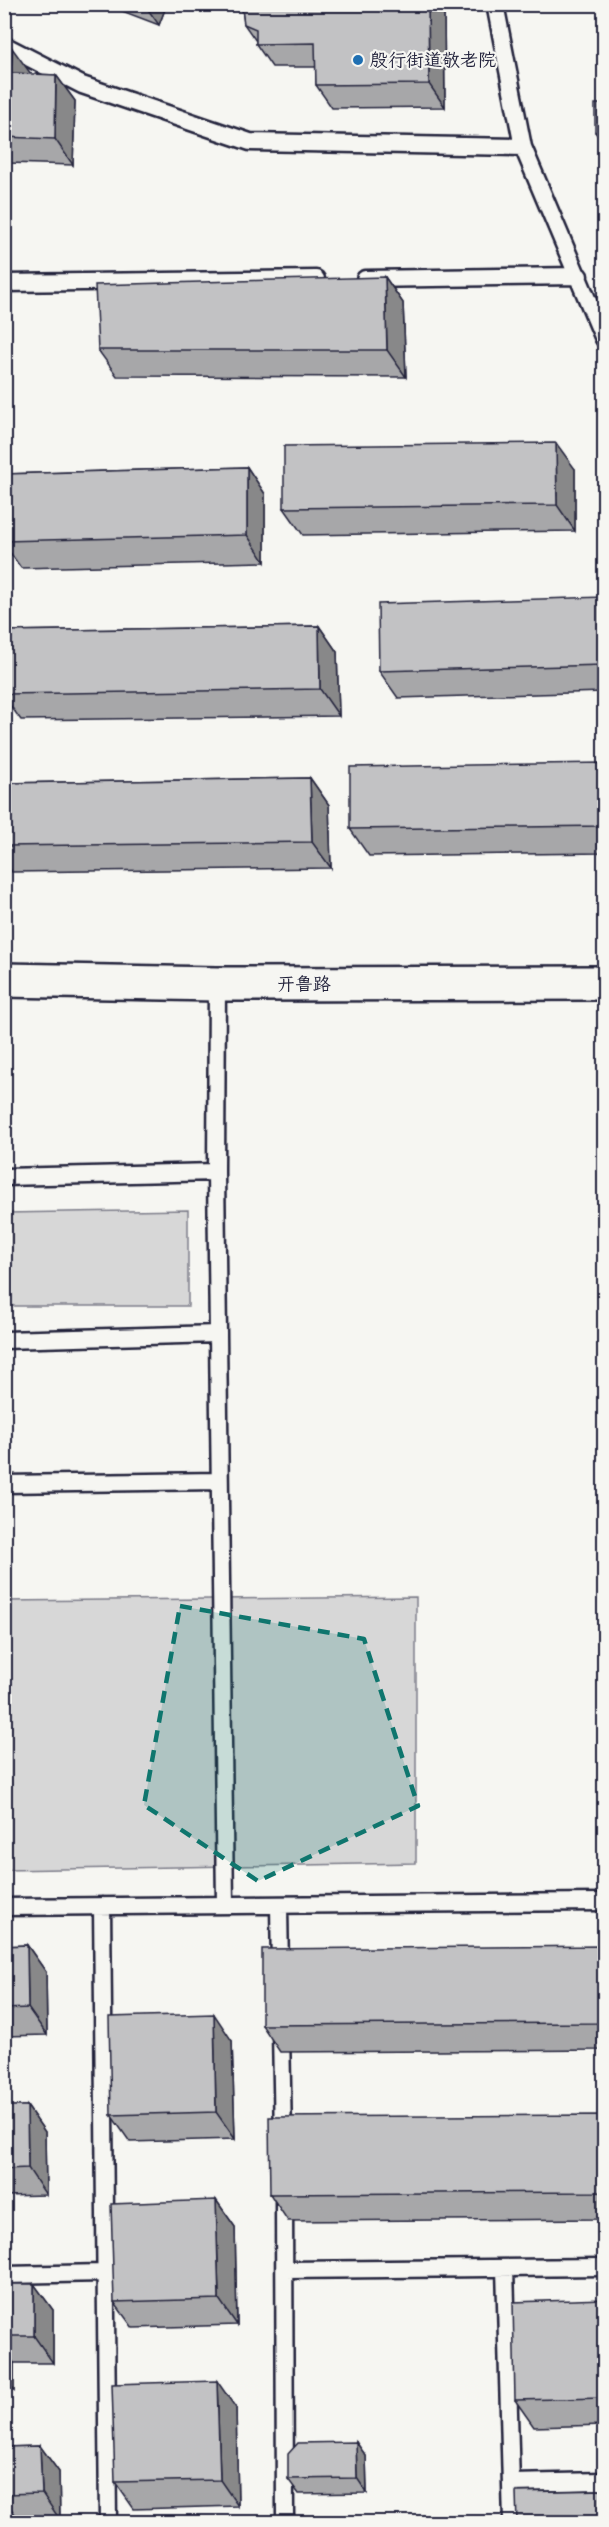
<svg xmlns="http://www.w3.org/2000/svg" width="609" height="2527" font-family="Delius,'LXGW WenKai TC',sans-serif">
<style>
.green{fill:#d7d7d7;stroke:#7c7c89;stroke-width:1.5}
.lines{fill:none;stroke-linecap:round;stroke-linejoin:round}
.lane-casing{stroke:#22223b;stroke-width:21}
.secondary-casing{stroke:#22223b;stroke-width:38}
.lane{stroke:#f6f6f2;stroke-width:16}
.secondary{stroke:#f6f6f2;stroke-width:33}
.wall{fill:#a7a7a9;stroke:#22223b;stroke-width:1.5}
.shaded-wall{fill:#888889;stroke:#22223b;stroke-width:1.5}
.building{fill:#c2c2c4;stroke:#22223b;stroke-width:1.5}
.marked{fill:#0f766e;fill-opacity:0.2;stroke:#0f766e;stroke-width:4.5;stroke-dasharray:12 8;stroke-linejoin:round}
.poi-dot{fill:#1f6fb2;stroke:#f6f6f2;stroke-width:2}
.labels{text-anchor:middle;stroke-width:4.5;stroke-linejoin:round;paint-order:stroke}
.poi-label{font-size:18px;fill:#22223b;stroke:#f6f6f2;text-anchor:start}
.street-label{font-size:18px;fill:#22223b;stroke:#f6f6f2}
</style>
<rect width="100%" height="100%" fill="#f6f6f2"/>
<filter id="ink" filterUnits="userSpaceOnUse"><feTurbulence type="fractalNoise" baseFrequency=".0167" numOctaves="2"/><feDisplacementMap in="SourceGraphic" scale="12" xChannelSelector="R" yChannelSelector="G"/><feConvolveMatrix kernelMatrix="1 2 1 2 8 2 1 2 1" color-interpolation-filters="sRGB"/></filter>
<g filter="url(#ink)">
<path class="green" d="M 188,1210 L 188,1306 L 5,1306 L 5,1213 Z
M 416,1597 L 416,1863 L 5,1870 L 4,1601 Z"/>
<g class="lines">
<defs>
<path id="lane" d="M 495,4 L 523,147 L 604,339
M 4,45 L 82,85 L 250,142 L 523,147
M 365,279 L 579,276
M 4,283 L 316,279
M 217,984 L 216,1172 L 225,1905
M 4,1177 L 216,1172
M 4,1340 L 218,1334
M 4,1484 L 219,1481
M 279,1905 L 280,1970
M 102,1906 L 108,2522
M 4,1907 L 604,1902
M 281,2031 L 283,2138
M 284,2193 L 285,2522
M 505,2268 L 512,2522
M 285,2270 L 604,2267
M 4,2275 L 105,2273
M 511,2483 L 604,2481"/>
<path id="secondary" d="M 4,980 L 217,984 L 604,983"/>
</defs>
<use href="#lane" class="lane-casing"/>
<use href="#secondary" class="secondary-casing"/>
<use href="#lane" class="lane"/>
<use href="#secondary" class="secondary"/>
</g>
<path class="wall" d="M 111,4 L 167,4 L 159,25 L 114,8 Z
M 233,4 L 439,4 L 444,12 L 445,107 L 332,108 L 316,85 L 316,67 L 272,67 L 256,44 L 256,41 L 244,24 L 242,8 Z
M 4,47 L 31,74 L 56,75 L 75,101 L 73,165 L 8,163 L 4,159 Z
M 604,104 L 604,145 L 595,132 Z
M 385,277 L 403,303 L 406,377 L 117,376 L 98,350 Z
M 247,467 L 265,494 L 265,562 L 21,568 L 4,544 L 4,474 Z
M 575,469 L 575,531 L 303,535 L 284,508 Z
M 604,597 L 604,692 L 398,698 L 379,671 Z
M 319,626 L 337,652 L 339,716 L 21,720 L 4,697 L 4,631 Z
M 604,763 L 604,853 L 369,856 L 350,829 Z
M 310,778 L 329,805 L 331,868 L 12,872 L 4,861 L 4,783 Z
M 27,1945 L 46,1972 L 47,2035 L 4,2036 L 4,1946 Z
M 604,1946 L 604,2050 L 280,2052 L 262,2025 Z
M 232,2041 L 235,2139 L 130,2142 L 111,2115 Z
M 4,2106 L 27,2106 L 45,2132 L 46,2195 L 4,2196 Z
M 604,2115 L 604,2219 L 288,2221 L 270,2194 Z
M 216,2200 L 235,2227 L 237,2325 L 133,2328 L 114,2302 Z
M 4,2284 L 34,2284 L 53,2310 L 53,2363 L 14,2363 L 14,2391 L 4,2391 Z
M 604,2299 L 604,2425 L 534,2427 L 515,2400 Z
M 236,2408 L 238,2506 L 134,2509 L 115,2482 Z
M 356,2442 L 366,2456 L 367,2493 L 299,2494 L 288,2479 Z
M 40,2446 L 59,2472 L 60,2520 L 4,2523 L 4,2447 Z"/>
<path class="shaded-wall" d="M 144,4 L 167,4 L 159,25 Z
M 428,4 L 439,4 L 444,12 L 445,107 L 429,84 Z
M 12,48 L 31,74 L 11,73 Z
M 56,75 L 75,101 L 73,165 L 55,139 Z
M 385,277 L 403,303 L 406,377 L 387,350 Z
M 556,443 L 575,469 L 575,531 L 557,505 Z
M 247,467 L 265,494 L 265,562 L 247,535 Z
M 319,626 L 337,652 L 339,716 L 320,689 Z
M 310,778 L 329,805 L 331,868 L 312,842 Z
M 27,1945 L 46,1972 L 47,2035 L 28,2008 Z
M 214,2014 L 232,2041 L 235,2139 L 216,2112 Z
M 27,2106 L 45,2132 L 46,2195 L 28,2168 Z
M 216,2200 L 235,2227 L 237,2325 L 219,2299 Z
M 34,2284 L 53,2310 L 53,2363 L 34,2336 Z
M 4,2349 L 14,2363 L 14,2391 L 4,2377 Z
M 217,2381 L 236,2408 L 238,2506 L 220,2480 Z
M 356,2442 L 366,2456 L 367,2493 L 357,2478 Z
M 40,2446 L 59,2472 L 60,2520 L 42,2493 Z
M 4,2499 L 20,2521 L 20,2523 L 4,2523 Z"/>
<path class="building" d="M 246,4 L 428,4 L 429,84 L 316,85 L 315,43 L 256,44 L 256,29 L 244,24 L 242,8 Z
M 4,47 L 12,48 L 11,73 L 56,75 L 55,139 L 4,137 Z
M 595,104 L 604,104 L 604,132 L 595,132 Z
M 385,277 L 387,350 L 98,350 L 95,285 Z
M 556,443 L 557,505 L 284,508 L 284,446 Z
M 247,467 L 247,535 L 4,541 L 4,474 Z
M 604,597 L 604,665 L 379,671 L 378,604 Z
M 319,626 L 320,689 L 4,694 L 4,631 Z
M 604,763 L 604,826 L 350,829 L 350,767 Z
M 310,778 L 312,842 L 4,846 L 4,783 Z
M 27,1945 L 28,2008 L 4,2009 L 4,1946 Z
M 604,1946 L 604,2023 L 262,2025 L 262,1949 Z
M 214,2014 L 216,2112 L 111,2115 L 109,2017 Z
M 4,2106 L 27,2106 L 28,2168 L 4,2169 Z
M 604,2115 L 604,2192 L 270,2194 L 269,2117 Z
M 216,2200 L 219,2299 L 114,2302 L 111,2204 Z
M 4,2284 L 34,2284 L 34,2336 L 4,2336 Z
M 604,2299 L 604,2398 L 515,2400 L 513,2302 Z
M 217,2381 L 220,2480 L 115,2482 L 112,2384 Z
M 356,2442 L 357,2478 L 288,2479 L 288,2454 L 298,2443 Z
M 40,2446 L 42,2493 L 4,2494 L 4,2447 Z
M 604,2490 L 604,2523 L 517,2523 L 516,2492 Z"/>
</g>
<path class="marked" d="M 180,1606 L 364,1639 L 418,1806 L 258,1881 L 144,1805 Z"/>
<circle class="poi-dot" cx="358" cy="60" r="6"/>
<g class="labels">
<g class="poi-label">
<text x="370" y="66">殷行街道敬老院</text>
</g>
<g class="street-label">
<text x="304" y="990">开鲁路</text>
</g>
</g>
<rect width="609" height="2527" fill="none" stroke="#f6f6f2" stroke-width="24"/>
<rect x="12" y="12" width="585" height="2503" fill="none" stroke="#22223b" stroke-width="2" filter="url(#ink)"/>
</svg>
